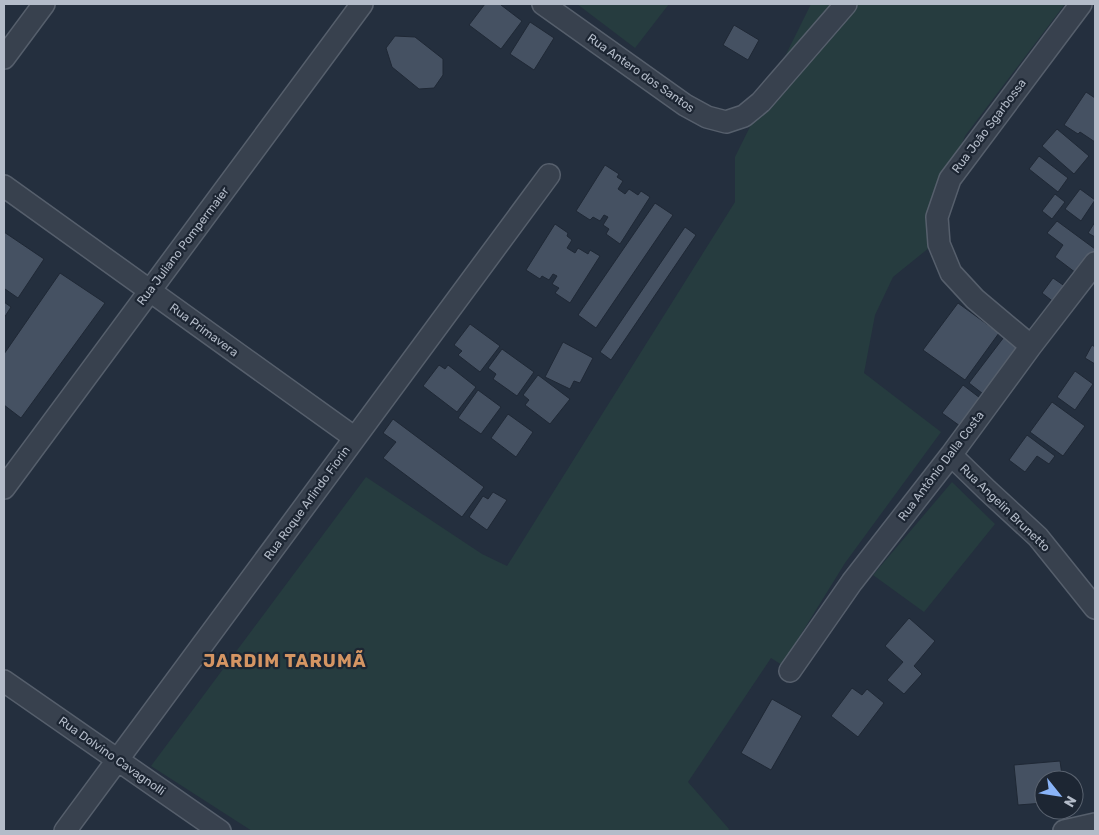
<svg xmlns="http://www.w3.org/2000/svg" width="1099" height="835" font-family="Rubik,sans-serif">
<style>
.green{fill:#263c3f}
.building{fill:#455162;stroke:#1f2835}
.lines{fill:none;stroke-linecap:round;stroke-linejoin:round}
.minor-casing{stroke:#565f6c;stroke-width:24}
.minor{stroke:#38414e;stroke-width:21}
.labels{text-anchor:middle;stroke-width:4.5;stroke-linejoin:round;paint-order:stroke}
.street-label{font-size:12px;fill:#b4bcc9;stroke:#1d2633}
.district-label{font-size:18px;font-weight:bold;letter-spacing:1px;fill:#d59563;stroke:#1d2633}
</style>
<rect width="100%" height="100%" fill="#242f3e"/>
<path class="green" d="M 577,4 L 669,4 L 635,48 Z
M 811,4 L 1065,4 L 965,136 L 937,209 L 935,243 L 893,277 L 875,315 L 864,373 L 941,432 L 845,563 L 782,665 L 771,658 L 688,782 L 729,829 L 728,831 L 252,831 L 151,766 L 366,477 L 482,554 L 507,566 L 735,202 L 735,157 Z
M 952,482 L 995,524 L 924,612 L 873,575 Z"/>
<path class="building" d="M 485,4 L 502,4 L 501,5 L 522,21 L 501,49 L 469,25 Z
M 530,22 L 554,38 L 534,70 L 510,54 Z
M 734,25 L 759,40 L 748,60 L 723,45 Z
M 395,36 L 415,37 L 443,59 L 443,75 L 434,88 L 419,89 L 392,67 L 386,48 Z
M 1086,92 L 1095,98 L 1095,142 L 1080,132 L 1078,134 L 1064,125 Z
M 1057,129 L 1089,156 L 1074,174 L 1042,146 Z
M 1039,156 L 1068,178 L 1058,192 L 1029,169 Z
M 605,165 L 619,174 L 617,177 L 623,181 L 618,189 L 625,194 L 629,189 L 638,195 L 641,191 L 650,197 L 620,244 L 606,234 L 609,229 L 603,225 L 608,217 L 604,215 L 600,221 L 593,217 L 590,220 L 576,211 Z
M 1080,189 L 1095,200 L 1081,221 L 1065,209 Z
M 1055,194 L 1065,202 L 1052,219 L 1042,211 Z
M 655,203 L 673,215 L 596,328 L 578,315 Z
M 1057,221 L 1095,249 L 1095,256 L 1080,276 L 1055,257 L 1063,245 L 1047,233 Z
M 1095,222 L 1095,237 L 1088,233 Z
M 555,224 L 568,233 L 567,236 L 572,240 L 567,248 L 575,253 L 578,248 L 588,254 L 590,250 L 600,256 L 570,303 L 555,293 L 559,288 L 552,284 L 557,276 L 553,274 L 549,280 L 542,276 L 540,279 L 526,270 Z
M 685,227 L 696,235 L 611,360 L 600,352 Z
M 4,232 L 44,259 L 18,298 L 5,289 L 4,291 Z
M 60,273 L 105,303 L 21,418 L 4,405 L 4,354 Z
M 1053,278 L 1066,287 L 1055,303 L 1042,293 Z
M 4,302 L 11,307 L 4,318 Z
M 958,303 L 999,333 L 965,380 L 923,350 Z
M 470,324 L 500,346 L 480,372 L 458,355 L 462,351 L 454,345 Z
M 1004,337 L 1022,350 L 987,397 L 969,383 Z
M 563,342 L 593,358 L 580,383 L 574,381 L 570,389 L 545,377 Z
M 1092,345 L 1095,347 L 1095,364 L 1085,358 Z
M 502,349 L 534,372 L 517,396 L 493,379 L 496,374 L 488,368 Z
M 439,365 L 445,369 L 448,365 L 476,387 L 457,412 L 423,386 Z
M 1075,371 L 1093,384 L 1075,410 L 1057,397 Z
M 538,375 L 570,399 L 550,424 L 525,405 L 529,400 L 523,395 Z
M 963,385 L 980,398 L 960,426 L 942,413 Z
M 478,390 L 501,407 L 481,434 L 458,418 Z
M 1052,402 L 1085,426 L 1063,456 L 1030,432 Z
M 508,414 L 533,432 L 516,457 L 491,438 Z
M 393,419 L 484,487 L 462,517 L 383,458 L 396,442 L 383,433 Z
M 1027,435 L 1055,456 L 1049,464 L 1037,456 L 1025,472 L 1009,460 Z
M 493,492 L 507,500 L 487,530 L 469,517 L 483,496 L 488,499 Z
M 909,618 L 935,641 L 914,666 L 922,674 L 904,694 L 887,680 L 903,662 L 885,646 Z
M 852,688 L 862,695 L 867,689 L 884,703 L 858,737 L 831,716 Z
M 772,699 L 802,716 L 771,770 L 741,753 Z
M 1060,761 L 1062,775 L 1071,774 L 1071,780 L 1044,780 L 1044,803 L 1018,805 L 1014,765 Z"/>
<g class="lines">
<defs>
<path id="minor" d="M 543,4 L 685,105 L 707,117 L 726,122 L 744,116 L 761,102 L 846,4
M 4,58 L 44,4
M 4,186 L 355,438
M 1031,346 L 975,299 L 951,273 L 939,244 L 937,217 L 950,179 L 1081,4
M 951,455 L 987,490 L 1038,537 L 1095,608
M 4,488 L 362,4
M 790,671 L 852,582 L 951,455 L 1031,346 L 1095,263
M 4,681 L 220,831
M 65,831 L 549,175
M 1064,831 L 1095,824"/>
</defs>
<use href="#minor" class="minor-casing"/>
<use href="#minor" class="minor"/>
</g>
<g class="labels">
<g class="street-label">
<text transform="translate(641 73) rotate(35)" y="4">Rua Antero dos Santos</text>
<text transform="translate(989 126) rotate(-53)" y="4">Rua João Sgarbossa</text>
<text transform="translate(183 246) rotate(-53)" y="4">Rua Juliano Pompermaier</text>
<text transform="translate(204 330) rotate(36)" y="4">Rua Primavera</text>
<text transform="translate(941 466) rotate(-53)" y="4">Rua Antônio Dalla Costa</text>
<text transform="translate(307 503) rotate(-54)" y="4">Rua Roque Arlindo Fiorin</text>
<text transform="translate(1005 508) rotate(44)" y="4">Rua Angelin Brunetto</text>
<text transform="translate(112 756) rotate(35)" y="4">Rua Dolvino Cavagnolli</text>
</g>
<g class="district-label">
<text x="285" y="667">JARDIM TARUMÃ</text>
</g>
</g>
<rect width="1099" height="835" fill="none" stroke="#b4bcc9" stroke-width="10"/>
<g transform="translate(1059 795) rotate(120)"><circle r="24" fill="#1d2633" stroke="#59626f"/>
<path d="M0-4L9 19L0 12L-9 19Z" fill="#8ab4f8"/>
<text y="-8" font-size="14" font-weight="bold" text-anchor="middle" fill="#b4bcc9">N</text>
</g>
</svg>
